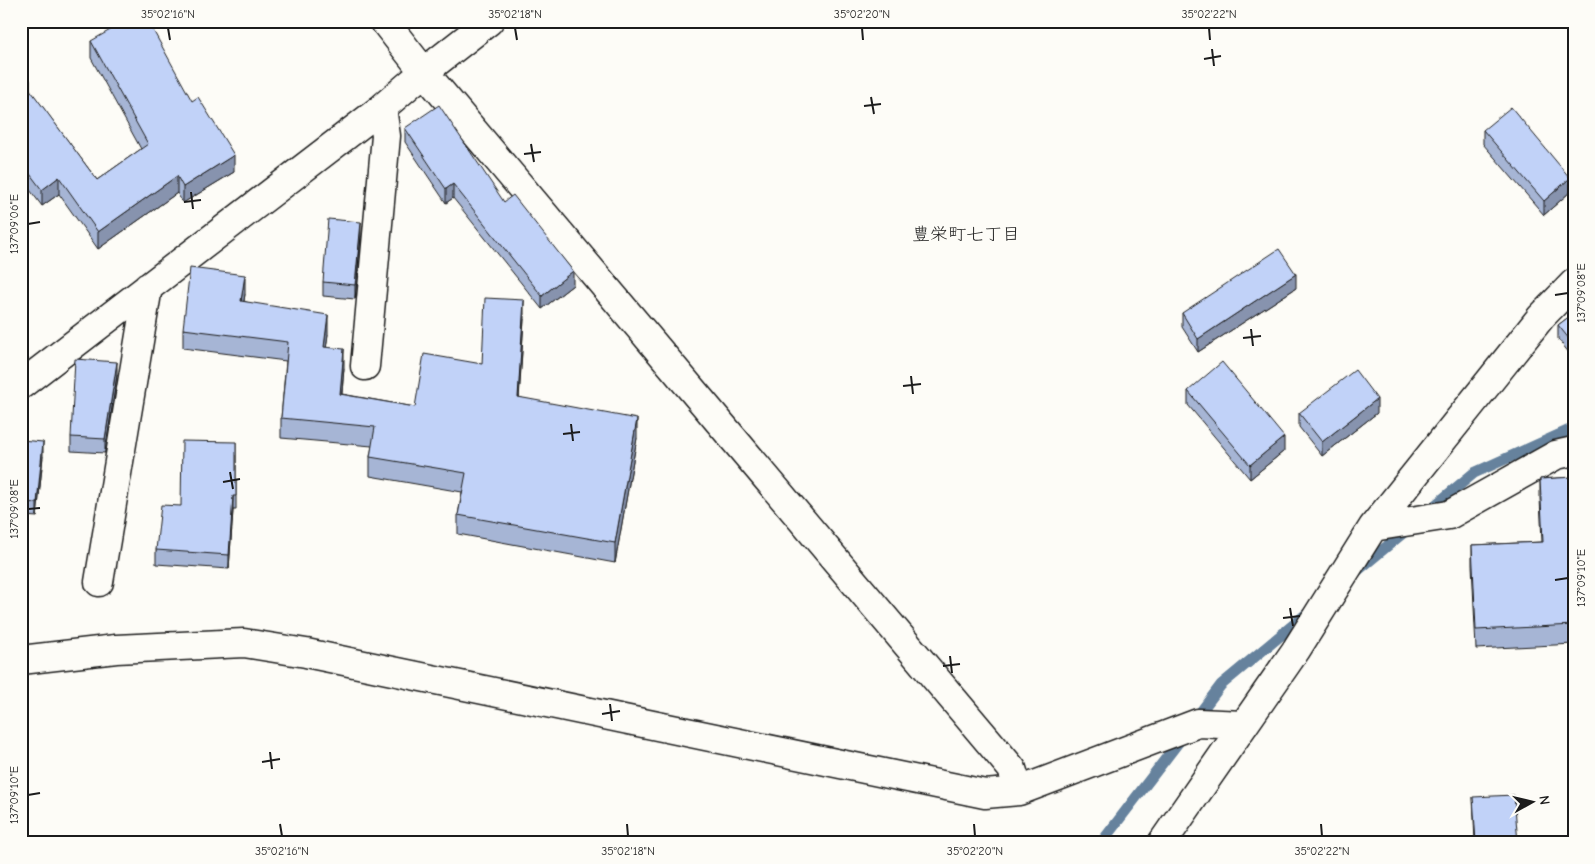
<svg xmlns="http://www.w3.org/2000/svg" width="1595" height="864" font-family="'Comic Neue','Klee One',sans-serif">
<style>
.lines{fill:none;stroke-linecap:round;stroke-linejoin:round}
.stream{stroke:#66829d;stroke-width:11}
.minor-casing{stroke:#1c1c1c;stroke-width:31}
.minor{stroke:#fdfcf7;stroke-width:28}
.wall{fill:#a6b5d5;stroke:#1c1c1c}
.shaded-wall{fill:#8793ae;stroke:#1c1c1c}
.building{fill:#c1d2f8;stroke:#1c1c1c}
.ticks{fill:none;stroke:#1c1c1c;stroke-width:2}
.labels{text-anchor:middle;stroke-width:4.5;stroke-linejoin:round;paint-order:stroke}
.neighbourhood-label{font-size:18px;fill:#1c1c1c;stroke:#fdfcf7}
.neatline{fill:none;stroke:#1c1c1c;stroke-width:2}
.ticks-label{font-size:12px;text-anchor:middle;fill:#1c1c1c}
</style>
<rect width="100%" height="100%" fill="#fdfcf7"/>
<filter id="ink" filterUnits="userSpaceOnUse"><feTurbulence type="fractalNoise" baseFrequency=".02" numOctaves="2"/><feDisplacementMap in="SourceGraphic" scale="10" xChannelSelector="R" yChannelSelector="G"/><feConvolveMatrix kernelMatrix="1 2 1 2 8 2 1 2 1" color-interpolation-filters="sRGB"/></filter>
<g filter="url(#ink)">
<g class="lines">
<path class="stream" d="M 1427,512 L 1474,473 L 1574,428
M 1356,572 L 1409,528
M 1193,722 L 1221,685 L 1310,611
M 1101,843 L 1184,735"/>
<defs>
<path id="minor" d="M 384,21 L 424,72 L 1012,769 L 1019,791
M 365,366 L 386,136 L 382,108
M 21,385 L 382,108 L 424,72 L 489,21
M 1373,527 L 1449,515 L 1556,455 L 1574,451
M 99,582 L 148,287
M 21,660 L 116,649 L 244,643 L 306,653 L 985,794 L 1019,791 L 1198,723 L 1244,725
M 1162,843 L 1296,650 L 1373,527 L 1541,317 L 1574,283"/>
</defs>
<use href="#minor" class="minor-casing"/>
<use href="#minor" class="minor"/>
</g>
<path class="wall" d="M 91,41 L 192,101 L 234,172 L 183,203 L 177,193 L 98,249 L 59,194 L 42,206 L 21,178 L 21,68 L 30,90 L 97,180 L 141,149 L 91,58 Z
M 405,128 L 504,202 L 573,285 L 542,309 L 453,198 L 446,203 L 405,142 Z
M 1483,130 L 1570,192 L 1544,215 L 1483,144 Z
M 361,236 L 355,299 L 323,296 L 323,282 Z
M 1296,288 L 1198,352 L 1182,327 L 1182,313 Z
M 245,294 L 244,301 L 328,334 L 326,347 L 344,368 L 342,394 L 415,407 L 482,364 L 524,319 L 519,397 L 637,438 L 615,563 L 458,534 L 458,515 L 462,492 L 370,476 L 370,457 L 372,446 L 281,438 L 281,418 L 286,361 L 183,348 L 183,329 Z
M 1574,313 L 1574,359 L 1558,339 L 1558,325 Z
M 117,375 L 105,453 L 71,451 L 71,437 Z
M 1188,391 L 1284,451 L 1250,479 L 1188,405 Z
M 1299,413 L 1377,413 L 1322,456 L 1299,427 Z
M 21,440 L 43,456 L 37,517 L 24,516 Z
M 236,442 L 236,510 L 233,510 L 229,569 L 156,564 L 156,550 L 181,506 Z
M 1574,477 L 1574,644 L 1476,649 L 1472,565 L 1472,545 L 1542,542 L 1540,498 L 1540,479 Z
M 1473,797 L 1518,843 L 1475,843 Z"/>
<path class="shaded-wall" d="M 30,80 L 30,97 L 26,84 Z
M 234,155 L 234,172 L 183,203 L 183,187 Z
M 177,176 L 177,193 L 98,249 L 98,232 Z
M 59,177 L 59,194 L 42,206 L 42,190 Z
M 1570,178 L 1570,192 L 1544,215 L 1544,201 Z
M 453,184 L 453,198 L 446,203 L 446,189 Z
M 361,222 L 361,236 L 355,299 L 355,285 Z
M 573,271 L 573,285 L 542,309 L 542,296 Z
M 1296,274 L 1296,288 L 1198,352 L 1198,339 Z
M 245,275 L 245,294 L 241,320 L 241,301 Z
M 524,300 L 524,319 L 518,416 L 518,397 Z
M 328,315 L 328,334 L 324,366 L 324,347 Z
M 344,349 L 344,368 L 340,413 L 340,394 Z
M 117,362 L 117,375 L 105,453 L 105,439 Z
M 1377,399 L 1377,413 L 1322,456 L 1322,442 Z
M 637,419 L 637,438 L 615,563 L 615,543 Z
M 1284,437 L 1284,451 L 1250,479 L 1250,465 Z
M 43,442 L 43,456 L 37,517 L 37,503 Z
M 233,496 L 233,510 L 229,569 L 229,555 Z
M 24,502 L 24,516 L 21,553 L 21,539 Z"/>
<path class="building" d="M 126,21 L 148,21 L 192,101 L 198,97 L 234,155 L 183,187 L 177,176 L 98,232 L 59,177 L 42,190 L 21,162 L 21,68 L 30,80 L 26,84 L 97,180 L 148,144 L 91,41 Z
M 439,105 L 504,202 L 513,195 L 573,271 L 542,296 L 453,184 L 446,189 L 405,128 Z
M 1511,107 L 1570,178 L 1544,201 L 1483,130 Z
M 328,219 L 361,222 L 355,285 L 323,282 Z
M 1279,249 L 1296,274 L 1198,339 L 1182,313 Z
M 190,268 L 245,275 L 241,301 L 328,315 L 324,347 L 344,349 L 340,394 L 415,407 L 424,354 L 482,364 L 485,298 L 524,300 L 518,397 L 637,419 L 615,543 L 458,515 L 466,473 L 370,457 L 375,427 L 281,418 L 288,342 L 183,329 Z
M 1574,313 L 1574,345 L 1558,325 Z
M 75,359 L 117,362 L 105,439 L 71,437 Z
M 1222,362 L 1284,437 L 1250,465 L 1188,391 Z
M 1355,370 L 1377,399 L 1322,442 L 1299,413 Z
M 21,440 L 43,442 L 37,503 L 24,502 L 21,539 Z
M 182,441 L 236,442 L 236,496 L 233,496 L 229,555 L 156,550 L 161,505 L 181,506 Z
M 1574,477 L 1574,625 L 1476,630 L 1472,545 L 1543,542 L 1540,479 Z
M 1514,795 L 1518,843 L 1476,843 L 1473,797 Z"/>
</g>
<path class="ticks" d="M 168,28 L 170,40M 515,28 L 517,40M 862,28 L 863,40M 1209,28 L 1210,40M 1212,49 L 1214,66M 1204,59 L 1221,56M 871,97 L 874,114M 864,106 L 881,104M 531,144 L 534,162M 524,154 L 541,152M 191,192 L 193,209M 184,202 L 201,200M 28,224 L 40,222M 1555,295 L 1568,293M 1251,329 L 1253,346M 1243,338 L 1261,336M 911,376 L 913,394M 903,386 L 921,384M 571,424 L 573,441M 563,434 L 580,432M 230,472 L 233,489M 223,482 L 240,479M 28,509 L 40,508M 1555,580 L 1568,578M 1290,608 L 1293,626M 1283,618 L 1300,616M 950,656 L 952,673M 943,666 L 960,664M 610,704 L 612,721M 602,714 L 620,711M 270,752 L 272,769M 262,762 L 280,759M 28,795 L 40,793M 280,824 L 282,836M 627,824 L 628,836M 974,824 L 975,836M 1321,824 L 1322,836"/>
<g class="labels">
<g class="neighbourhood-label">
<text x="966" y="240">豊栄町七丁目</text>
</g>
</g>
<rect width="1595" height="864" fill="none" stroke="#fdfcf7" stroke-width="55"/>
<g transform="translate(1532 802) rotate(82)" stroke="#fdfcf7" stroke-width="4" paint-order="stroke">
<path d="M0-4L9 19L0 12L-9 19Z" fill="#1c1c1c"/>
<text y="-8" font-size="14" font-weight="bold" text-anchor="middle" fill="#1c1c1c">N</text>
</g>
<rect x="28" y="28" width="1540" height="808" class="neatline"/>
<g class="ticks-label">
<text x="168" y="18">35°02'16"N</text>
<text x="515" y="18">35°02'18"N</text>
<text x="862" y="18">35°02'20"N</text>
<text x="1209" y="18">35°02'22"N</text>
<text transform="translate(14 224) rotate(-90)" y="4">137°09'06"E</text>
<text transform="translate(1581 293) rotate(-90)" y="4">137°09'08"E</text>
<text transform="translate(14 509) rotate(-90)" y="4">137°09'08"E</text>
<text transform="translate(1581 578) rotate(-90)" y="4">137°09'10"E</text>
<text transform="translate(14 795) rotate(-90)" y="4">137°09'10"E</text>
<text x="282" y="855">35°02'16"N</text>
<text x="628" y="855">35°02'18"N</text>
<text x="975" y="855">35°02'20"N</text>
<text x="1322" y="855">35°02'22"N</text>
</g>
</svg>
